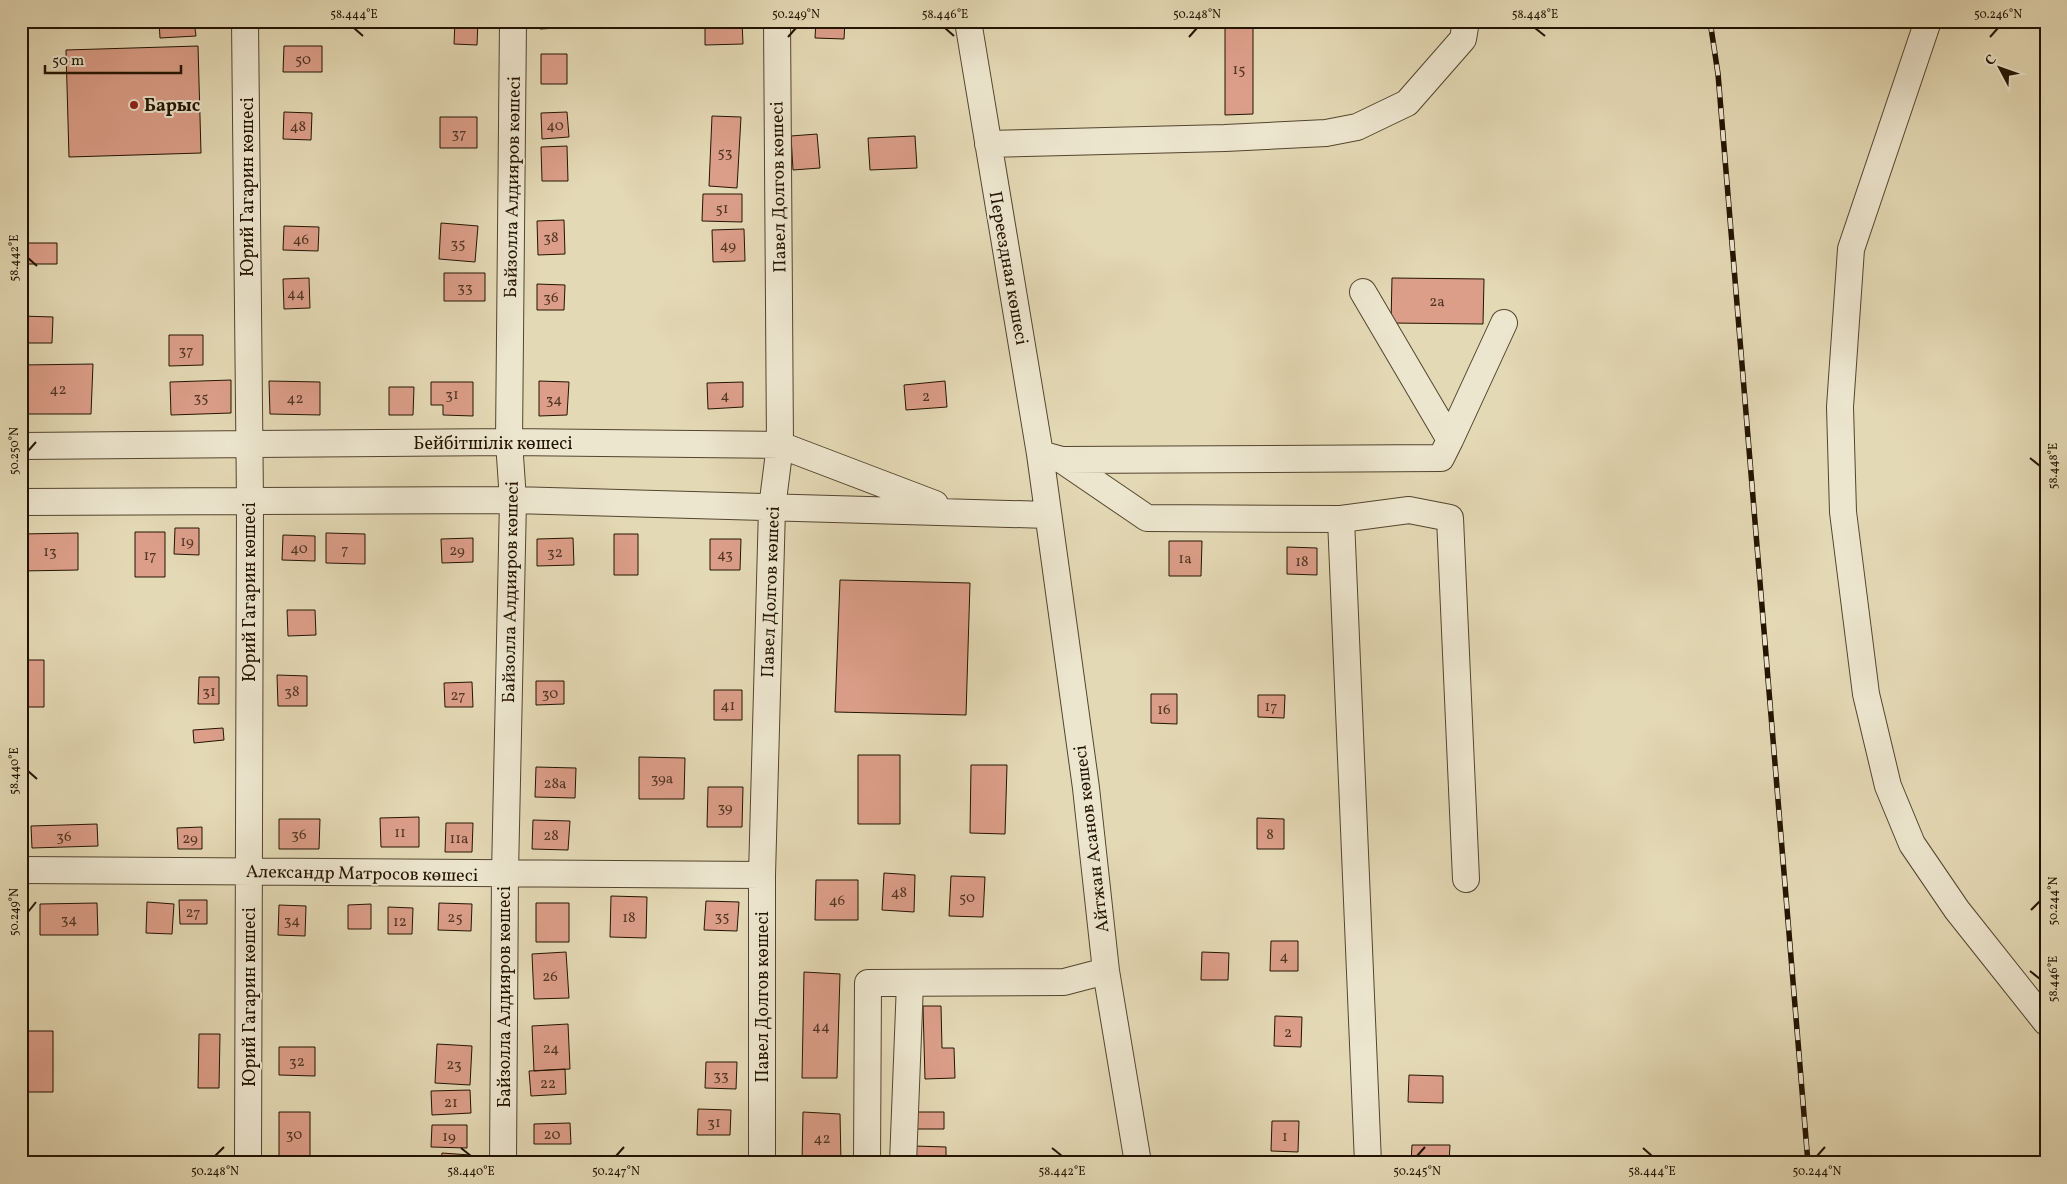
<svg xmlns="http://www.w3.org/2000/svg" width="2067" height="1184" font-family="Vollkorn,serif">
<style>
.building{fill:#dc9e89;stroke:#231401}
.lines{fill:none;stroke-linecap:round;stroke-linejoin:round}
.minor-casing{stroke:#53452e;stroke-width:28}
.minor{stroke:#ede6cf;stroke-width:26}
.rail-casing{stroke:#231401;stroke-width:5.5}
.rail{stroke:#ede6cf;stroke-width:4;stroke-dasharray:11;stroke-linecap:butt}
.ticks{fill:none;stroke:#231401;stroke-width:2}
.poi-dot{fill:#8f2418;stroke:#ede6cf;stroke-width:2}
.labels{text-anchor:middle;stroke-width:4;stroke-linejoin:round;paint-order:stroke}
.number-label{font-size:15px;fill:#513623}
.poi-label{font-size:18px;font-weight:bold;fill:#231401;stroke:#ede6cf;text-anchor:start}
.street-label{font-size:18px;fill:#231401;stroke:#ede6cf}
.neatline{fill:none;stroke:#231401;stroke-width:2}
.ticks-label{font-size:12px;text-anchor:middle;fill:#231401}
</style>
<rect width="100%" height="100%" fill="#e4d9b5"/>
<filter id="stains"><feTurbulence type="fractalNoise" baseFrequency=".004" numOctaves="4"/><feColorMatrix values="0 0 0 0 .2 0 0 0 0 .09 0 0 0 0 .02 0 0 0 .5 -.17"/></filter>
<radialGradient id="worn" r=".72"><stop offset=".6" stop-color="#630" stop-opacity="0"/><stop offset="1" stop-color="#630" stop-opacity=".3"/></radialGradient>
<path class="building" d="M 159,21 L 194,21 L 196,36 L 160,38 Z
M 401,21 L 432,21 L 432,26 L 401,26 Z
M 455,21 L 478,21 L 477,45 L 454,44 Z
M 540,21 L 575,21 L 576,27 L 540,29 Z
M 705,21 L 742,21 L 743,44 L 705,45 Z
M 816,21 L 845,21 L 844,39 L 815,38 Z
M 1225,23 L 1253,23 L 1253,114 L 1225,115 Z
M 198,46 L 201,153 L 69,157 L 66,50 Z
M 284,46 L 322,46 L 322,72 L 283,72 Z
M 541,54 L 567,54 L 567,84 L 541,84 Z
M 284,112 L 312,113 L 311,140 L 283,139 Z
M 567,112 L 569,137 L 542,139 L 541,113 Z
M 712,116 L 741,117 L 737,188 L 709,186 Z
M 440,117 L 477,117 L 477,148 L 440,148 Z
M 817,134 L 820,168 L 793,170 L 791,136 Z
M 915,136 L 917,168 L 870,170 L 868,138 Z
M 567,146 L 568,181 L 542,181 L 541,147 Z
M 703,194 L 742,194 L 742,222 L 702,221 Z
M 564,220 L 565,254 L 538,255 L 537,221 Z
M 441,223 L 478,226 L 475,262 L 439,259 Z
M 284,226 L 319,227 L 318,251 L 283,250 Z
M 744,229 L 745,261 L 713,262 L 712,230 Z
M 22,243 L 57,243 L 57,264 L 22,264 Z
M 444,273 L 485,273 L 485,301 L 444,301 Z
M 309,278 L 310,308 L 284,309 L 283,279 Z
M 1392,278 L 1484,279 L 1483,324 L 1391,323 Z
M 537,284 L 565,285 L 564,310 L 537,310 Z
M 21,316 L 53,317 L 52,343 L 21,343 Z
M 169,335 L 203,335 L 203,365 L 169,366 Z
M 93,364 L 91,414 L 24,414 L 23,365 Z
M 231,380 L 231,413 L 171,415 L 170,382 Z
M 269,381 L 320,382 L 320,415 L 270,414 Z
M 539,381 L 569,382 L 567,415 L 539,416 Z
M 945,381 L 947,407 L 906,410 L 904,385 Z
M 431,382 L 473,382 L 473,416 L 443,415 L 443,405 L 431,405 Z
M 743,382 L 743,407 L 708,409 L 707,383 Z
M 389,387 L 414,387 L 413,415 L 389,415 Z
M 175,528 L 199,528 L 199,555 L 174,554 Z
M 135,532 L 165,532 L 165,577 L 135,577 Z
M 78,533 L 78,570 L 21,571 L 21,534 Z
M 326,533 L 365,534 L 365,564 L 326,563 Z
M 614,534 L 638,534 L 638,575 L 614,575 Z
M 283,535 L 315,536 L 315,561 L 282,560 Z
M 473,538 L 473,562 L 442,563 L 441,539 Z
M 573,538 L 574,565 L 537,566 L 537,539 Z
M 710,539 L 741,539 L 740,570 L 710,570 Z
M 1169,541 L 1202,541 L 1201,576 L 1169,576 Z
M 1287,547 L 1317,548 L 1317,575 L 1287,574 Z
M 840,580 L 970,583 L 966,715 L 835,712 Z
M 287,610 L 315,610 L 316,635 L 288,636 Z
M 24,660 L 44,660 L 44,707 L 24,707 Z
M 277,675 L 307,676 L 307,706 L 278,706 Z
M 199,677 L 219,677 L 219,704 L 198,704 Z
M 536,681 L 564,681 L 564,704 L 536,705 Z
M 472,682 L 473,707 L 445,707 L 444,683 Z
M 714,690 L 742,690 L 742,720 L 714,720 Z
M 1151,694 L 1177,694 L 1177,724 L 1151,723 Z
M 1258,695 L 1285,695 L 1284,718 L 1258,717 Z
M 223,728 L 224,740 L 194,743 L 193,730 Z
M 858,755 L 900,755 L 900,824 L 858,824 Z
M 639,757 L 685,758 L 684,799 L 639,799 Z
M 971,765 L 1007,765 L 1005,834 L 970,833 Z
M 536,767 L 576,768 L 575,798 L 535,797 Z
M 708,787 L 743,787 L 742,827 L 707,827 Z
M 419,817 L 419,847 L 381,847 L 380,818 Z
M 1257,818 L 1284,819 L 1284,849 L 1257,849 Z
M 279,819 L 320,819 L 319,849 L 279,849 Z
M 533,820 L 570,821 L 568,850 L 532,849 Z
M 446,823 L 473,823 L 472,852 L 445,852 Z
M 97,824 L 98,846 L 32,848 L 31,826 Z
M 202,827 L 202,849 L 178,849 L 177,828 Z
M 884,873 L 915,875 L 914,912 L 882,910 Z
M 951,876 L 985,877 L 983,917 L 949,916 Z
M 816,880 L 858,880 L 858,920 L 815,920 Z
M 611,896 L 647,897 L 646,938 L 610,937 Z
M 179,900 L 207,900 L 207,924 L 180,924 Z
M 706,901 L 739,902 L 737,931 L 704,930 Z
M 147,902 L 174,904 L 172,934 L 146,933 Z
M 97,903 L 98,935 L 40,935 L 40,904 Z
M 439,903 L 472,904 L 471,931 L 438,930 Z
M 536,903 L 569,903 L 569,942 L 536,942 Z
M 371,904 L 371,929 L 348,929 L 348,905 Z
M 279,905 L 306,906 L 305,936 L 278,935 Z
M 388,907 L 413,908 L 412,934 L 388,934 Z
M 1271,941 L 1298,941 L 1298,971 L 1270,971 Z
M 566,952 L 569,998 L 534,999 L 532,954 Z
M 1202,952 L 1229,953 L 1228,980 L 1201,980 Z
M 804,972 L 840,974 L 837,1078 L 802,1078 Z
M 923,1006 L 941,1006 L 942,1048 L 954,1048 L 955,1078 L 925,1079 Z
M 1275,1016 L 1302,1017 L 1301,1047 L 1274,1046 Z
M 568,1024 L 570,1069 L 534,1071 L 532,1026 Z
M 25,1031 L 53,1031 L 53,1092 L 25,1092 Z
M 199,1034 L 220,1034 L 219,1088 L 198,1088 Z
M 437,1044 L 472,1046 L 470,1085 L 435,1083 Z
M 279,1047 L 315,1047 L 315,1076 L 279,1075 Z
M 706,1062 L 737,1062 L 736,1089 L 705,1088 Z
M 565,1069 L 566,1094 L 531,1096 L 529,1071 Z
M 1409,1075 L 1443,1076 L 1443,1103 L 1408,1102 Z
M 470,1090 L 471,1113 L 432,1115 L 431,1091 Z
M 698,1109 L 731,1110 L 730,1135 L 697,1135 Z
M 279,1112 L 310,1112 L 310,1156 L 279,1156 Z
M 803,1112 L 840,1114 L 841,1163 L 802,1163 Z
M 916,1112 L 944,1112 L 944,1129 L 915,1129 Z
M 1272,1121 L 1299,1121 L 1298,1152 L 1271,1151 Z
M 570,1123 L 571,1144 L 534,1144 L 534,1124 Z
M 432,1125 L 467,1125 L 467,1148 L 431,1147 Z
M 1412,1145 L 1450,1145 L 1449,1163 L 1411,1163 Z
M 915,1146 L 946,1147 L 946,1163 L 915,1163 Z
M 442,1153 L 470,1155 L 470,1163 L 441,1163 Z
M 527,1159 L 563,1161 L 563,1163 L 527,1163 Z"/>
<g class="lines">
<defs>
<path id="minor" d="M 245,21 L 250,501 L 248,1163
M 968,21 L 1040,454 L 1086,788 L 1106,971 L 1138,1163
M 1928,21 L 1851,249 L 1840,407 L 1843,512 L 1866,694 L 1888,786 L 1912,844 L 1957,910 L 2046,1022
M 988,144 L 1225,138 L 1326,133 L 1357,127 L 1407,103 L 1463,39 L 1466,21
M 1450,440 L 1504,323
M 21,446 L 509,442 L 780,445 L 935,504
M 1040,454 L 1062,460 L 1147,518 L 1341,519 L 1368,1163
M 1062,460 L 1441,458 L 1450,440 L 1363,292
M 21,502 L 513,500 L 1048,515
M 1341,519 L 1409,510 L 1450,518 L 1466,879
M 21,870 L 762,875
M 503,1163 L 505,874 L 513,500 L 509,442 L 513,21
M 762,1163 L 762,875 L 772,508 L 780,445 L 777,21
M 867,1163 L 868,983 L 1064,982 L 1106,971
M 903,1163 L 910,983"/>
</defs>
<use href="#minor" class="minor-casing"/>
<use href="#minor" class="minor"/>
<defs>
<path id="rail" d="M 1710,21 L 1718,74 L 1808,1163"/>
</defs>
<use href="#rail" class="rail-casing"/>
<use href="#rail" class="rail"/>
</g>
<path class="ticks" d="M 354,28 L 363,36M 945,28 L 954,36M 1535,28 L 1545,36M 788,37 L 796,28M 1189,37 L 1197,28M 1990,37 L 1998,28M 28,258 L 37,266M 28,451 L 36,442M 2030,458 L 2040,466M 28,771 L 37,779M 2031,910 L 2040,901M 28,912 L 36,902M 2030,971 L 2040,979M 461,1148 L 471,1156M 1052,1148 L 1062,1156M 1643,1148 L 1652,1156M 215,1156 L 224,1147M 616,1156 L 624,1147M 1417,1156 L 1425,1147M 1817,1156 L 1825,1147"/>
<circle class="poi-dot" cx="134" cy="105" r="5"/>
<g class="labels">
<g class="number-label">
<text x="303" y="64">50</text>
<text x="1239" y="74">15</text>
<text x="555" y="130">40</text>
<text x="298" y="131">48</text>
<text x="459" y="138">37</text>
<text x="725" y="157">53</text>
<text x="722" y="213">51</text>
<text x="551" y="242">38</text>
<text x="301" y="244">46</text>
<text x="458" y="248">35</text>
<text x="728" y="250">49</text>
<text x="465" y="292">33</text>
<text x="296" y="298">44</text>
<text x="551" y="302">36</text>
<text x="1437" y="306">2а</text>
<text x="186" y="355">37</text>
<text x="58" y="394">42</text>
<text x="452" y="399">31</text>
<text x="725" y="400">4</text>
<text x="926" y="401">2</text>
<text x="201" y="402">35</text>
<text x="295" y="403">42</text>
<text x="554" y="404">34</text>
<text x="187" y="546">19</text>
<text x="299" y="553">40</text>
<text x="345" y="554">7</text>
<text x="457" y="555">29</text>
<text x="50" y="556">13</text>
<text x="555" y="557">32</text>
<text x="725" y="559">43</text>
<text x="150" y="560">17</text>
<text x="1185" y="563">1а</text>
<text x="1302" y="566">18</text>
<text x="209" y="696">31</text>
<text x="292" y="696">38</text>
<text x="550" y="698">30</text>
<text x="458" y="700">27</text>
<text x="728" y="710">41</text>
<text x="1271" y="711">17</text>
<text x="1164" y="714">16</text>
<text x="662" y="783">39а</text>
<text x="555" y="788">28а</text>
<text x="725" y="812">39</text>
<text x="400" y="837">11</text>
<text x="299" y="839">36</text>
<text x="1270" y="839">8</text>
<text x="551" y="840">28</text>
<text x="64" y="841">36</text>
<text x="190" y="843">29</text>
<text x="459" y="843">11а</text>
<text x="899" y="897">48</text>
<text x="967" y="902">50</text>
<text x="837" y="905">46</text>
<text x="193" y="917">27</text>
<text x="722" y="921">35</text>
<text x="455" y="922">25</text>
<text x="629" y="922">18</text>
<text x="69" y="924">34</text>
<text x="292" y="925">34</text>
<text x="400" y="926">12</text>
<text x="1284" y="961">4</text>
<text x="550" y="981">26</text>
<text x="821" y="1031">44</text>
<text x="1288" y="1037">2</text>
<text x="551" y="1053">24</text>
<text x="297" y="1066">32</text>
<text x="454" y="1069">23</text>
<text x="721" y="1080">33</text>
<text x="548" y="1088">22</text>
<text x="451" y="1107">21</text>
<text x="714" y="1127">31</text>
<text x="294" y="1139">30</text>
<text x="552" y="1139">20</text>
<text x="449" y="1141">19</text>
<text x="1285" y="1141">1</text>
<text x="822" y="1143">42</text>
</g>
<g class="poi-label">
<text x="144" y="111">Барыс</text>
</g>
<g class="street-label">
<text transform="translate(247 187) rotate(-90)" y="6">Юрий Гагарин көшесі</text>
<text transform="translate(512 187) rotate(-89)" y="6">Байзолла Алдияров көшесі</text>
<text transform="translate(778 187) rotate(-91)" y="6">Павел Долгов көшесі</text>
<text transform="translate(1009 268) rotate(80)" y="6">Переездная көшесі</text>
<text x="493" y="449">Бейбітшілік көшесі</text>
<text transform="translate(249 592) rotate(-90)" y="6">Юрий Гагарин көшесі</text>
<text transform="translate(510 592) rotate(-89)" y="6">Байзолла Алдияров көшесі</text>
<text transform="translate(770 592) rotate(-88)" y="6">Павел Долгов көшесі</text>
<text transform="translate(1091 839) rotate(-97)" y="6">Айтжан Асанов көшесі</text>
<text transform="translate(362 873) rotate(1)" y="6">Александр Матросов көшесі</text>
<text transform="translate(249 997) rotate(-90)" y="6">Юрий Гагарин көшесі</text>
<text transform="translate(504 997) rotate(-90)" y="6">Байзолла Алдияров көшесі</text>
<text transform="translate(762 997) rotate(-90)" y="6">Павел Долгов көшесі</text>
</g>
</g>
<rect width="2067" height="1184" fill="none" stroke="#e4d9b5" stroke-width="55"/>
<g transform="translate(2000 68) rotate(311)" stroke="#ede6cf" stroke-width="4" paint-order="stroke">
<path d="M0-4L9 19L0 12L-9 19Z" fill="#231401"/>
<text y="-8" font-size="14" font-weight="bold" text-anchor="middle" fill="#231401">С</text>
</g>
<path d="M45 65v8h136v-8" fill="none" stroke="#231401" stroke-width="2.5"/>
<text x="52" y="65" font-size="15" fill="#231401" stroke="#ede6cf" stroke-width="4" paint-order="stroke">50 m</text>
<rect x="28" y="28" width="2012" height="1128" class="neatline"/>
<g class="ticks-label">
<text x="354" y="18">58.444°E</text>
<text x="796" y="18">50.249°N</text>
<text x="945" y="18">58.446°E</text>
<text x="1197" y="18">50.248°N</text>
<text x="1535" y="18">58.448°E</text>
<text x="1998" y="18">50.246°N</text>
<text transform="translate(14 258) rotate(-90)" y="4">58.442°E</text>
<text transform="translate(14 451) rotate(-90)" y="4">50.250°N</text>
<text transform="translate(2053 466) rotate(-90)" y="4">58.448°E</text>
<text transform="translate(14 771) rotate(-90)" y="4">58.440°E</text>
<text transform="translate(2053 901) rotate(-90)" y="4">50.244°N</text>
<text transform="translate(14 912) rotate(-90)" y="4">50.249°N</text>
<text transform="translate(2053 979) rotate(-90)" y="4">58.446°E</text>
<text x="215" y="1175">50.248°N</text>
<text x="471" y="1175">58.440°E</text>
<text x="616" y="1175">50.247°N</text>
<text x="1062" y="1175">58.442°E</text>
<text x="1417" y="1175">50.245°N</text>
<text x="1652" y="1175">58.444°E</text>
<text x="1817" y="1175">50.244°N</text>
</g>
<rect width="100%" height="100%" filter="url(#stains)"/>
<rect width="100%" height="100%" fill="url(#worn)"/>
</svg>
